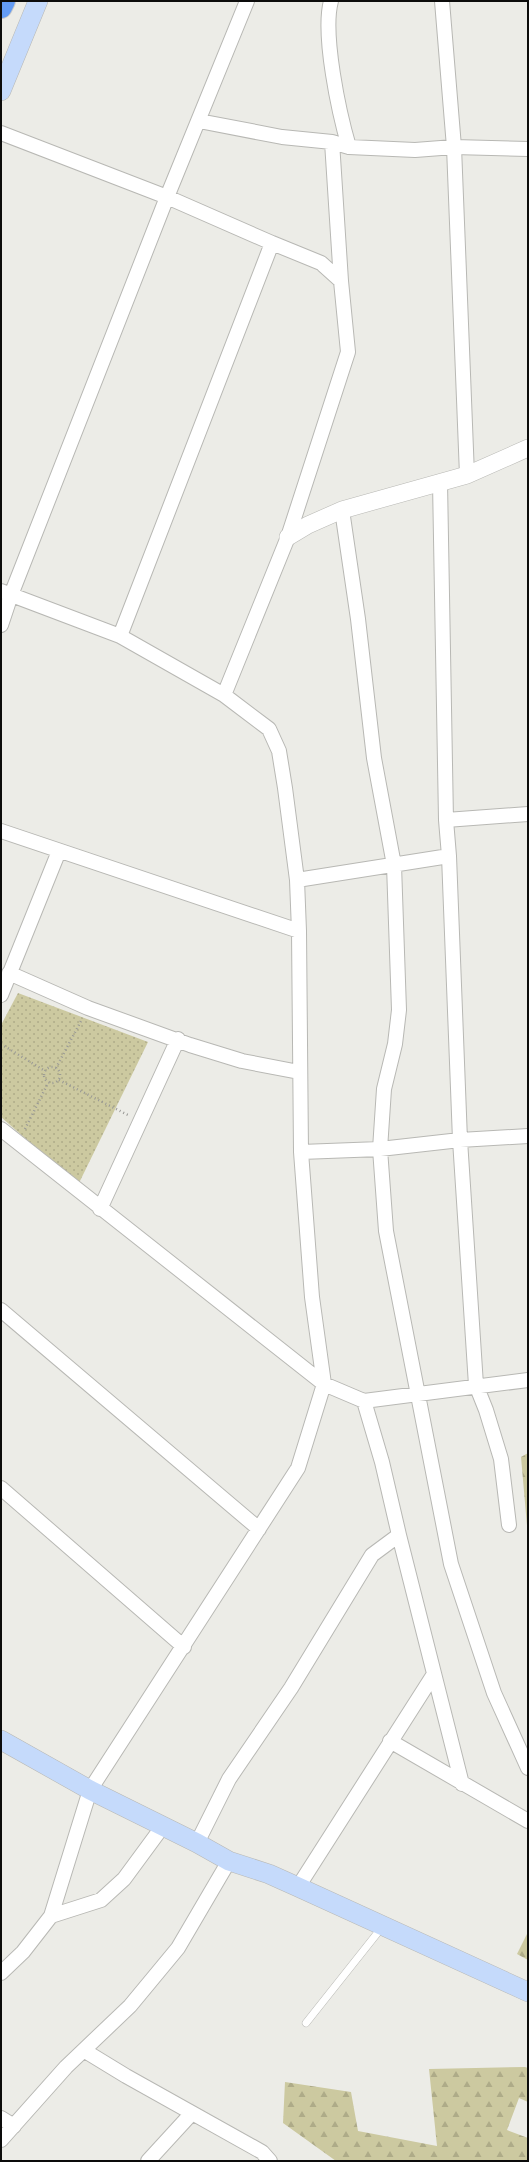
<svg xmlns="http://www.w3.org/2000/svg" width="529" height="2162" font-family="'Source Sans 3',sans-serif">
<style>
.forest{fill:url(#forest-firs)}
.park{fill:url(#park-dots)}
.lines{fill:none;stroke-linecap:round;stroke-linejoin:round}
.service-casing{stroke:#b8b8b4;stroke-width:8}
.minor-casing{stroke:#b8b8b4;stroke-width:16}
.tertiary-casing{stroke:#b8b8b4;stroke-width:18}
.secondary-casing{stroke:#b8b8b4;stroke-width:20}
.trunk-casing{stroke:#cacac9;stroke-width:24}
.path{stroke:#989895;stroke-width:2.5;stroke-dasharray:1 3;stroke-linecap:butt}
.service{stroke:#fff;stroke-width:7}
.minor{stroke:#fff;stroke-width:14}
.tertiary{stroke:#fff;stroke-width:17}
.secondary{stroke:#c5dafb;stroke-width:19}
.trunk{stroke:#649cf4;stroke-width:22}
</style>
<defs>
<pattern id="forest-firs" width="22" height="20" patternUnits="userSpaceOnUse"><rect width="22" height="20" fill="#ccc9a0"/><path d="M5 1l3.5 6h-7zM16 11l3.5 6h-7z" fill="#aeab88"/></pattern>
<pattern id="park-dots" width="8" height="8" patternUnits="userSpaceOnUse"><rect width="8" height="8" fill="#ccc9a0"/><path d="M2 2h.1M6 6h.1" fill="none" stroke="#aeab88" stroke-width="1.8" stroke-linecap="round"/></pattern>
</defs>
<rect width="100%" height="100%" fill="#ecece7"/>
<path class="forest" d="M 528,1453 L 528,1537 L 521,1457 Z
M 528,1932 L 528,1960 L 517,1954 Z
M 525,2067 L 528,2068 L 528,2102 L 519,2098 L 507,2130 L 528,2138 L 528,2161 L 336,2161 L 283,2123 L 285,2082 L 351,2092 L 358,2131 L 437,2146 L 429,2069 Z"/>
<path class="park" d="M 18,993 L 148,1042 L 78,1185 L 1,1117 L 1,1025 Z"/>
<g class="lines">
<defs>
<path id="service" d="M 306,2023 L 383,1926"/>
<path id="minor" d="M 331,1 C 322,34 339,113 349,147
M 442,1 L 454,147 L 467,475
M 199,121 L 282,137 L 332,142 L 349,147 L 415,150 L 454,147 L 528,149
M 1,133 L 167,197 L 272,243 L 321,263 L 341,281 L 348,352 L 288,537 L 224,695 L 269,729 L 279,751 L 285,788 L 297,880 L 299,931 L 301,1152 L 312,1297 L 324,1384 L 298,1468 L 90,1790 L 51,1916 L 23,1952 L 1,1973
M 332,142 L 341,281
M 440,482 L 446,820 L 449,856 L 460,1140 L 476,1385 L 486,1410 L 501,1459 L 509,1525
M 342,510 L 358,619 L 374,758 L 394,865 L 399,1010 L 395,1044 L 384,1089 L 380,1149 L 386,1231 L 451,1564 L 494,1693 L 528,1768
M 1,591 L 120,636 L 224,695
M 1,625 L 11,595 L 167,197 L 247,1
M 120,636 L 272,243
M 446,820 L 528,814
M 1,831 L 299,931
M 297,880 L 449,856
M 9,973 L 88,1008 L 190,1045 L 242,1061 L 299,1072
M 1,995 L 59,851
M 1,1129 L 324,1384 L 364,1401 L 528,1380
M 301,1152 L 380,1149 L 460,1140 L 528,1136
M 100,1209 L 178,1039
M 1,1310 L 259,1529
M 364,1401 L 382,1462 L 399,1535 L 462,1784
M 1,1488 L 184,1647
M 390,1741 L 528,1821
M 197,1843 L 229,1779 L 291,1688 L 372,1555 L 399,1535
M 298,1887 L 434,1674
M 51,1916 L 101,1900 L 124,1879 L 163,1826
M 85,2051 L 126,2076 L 262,2152 L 270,2161
M 1,2118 L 14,2126
M 1,2140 L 66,2067 L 130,2006 L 178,1948 L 229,1861
M 148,2161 L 192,2113"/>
<path id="tertiary" d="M 288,537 L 308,525 L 342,510 L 467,475 L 528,448"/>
<path id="secondary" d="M 1,91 L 38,1
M 1,1740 L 90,1790 L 197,1843 L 229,1861 L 269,1874 L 298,1887 L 528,1992"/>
<path id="trunk" d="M 1,7 L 4,1"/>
</defs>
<use href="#service" class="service-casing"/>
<use href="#minor" class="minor-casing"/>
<use href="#tertiary" class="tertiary-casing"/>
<use href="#secondary" class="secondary-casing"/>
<use href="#trunk" class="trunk-casing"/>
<path class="path" d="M 1,1044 L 45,1071
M44 1075a8 8 0 1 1 16 0a8 8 0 1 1-16 0Z
M 56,1068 L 81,1021
M 59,1080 L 128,1115
M 25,1129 L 48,1083"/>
<use href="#service" class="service"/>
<use href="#minor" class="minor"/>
<use href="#tertiary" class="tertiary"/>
<use href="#secondary" class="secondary"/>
<use href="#trunk" class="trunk"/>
</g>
<rect width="529" height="2162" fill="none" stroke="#0c0c0b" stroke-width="4"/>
</svg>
